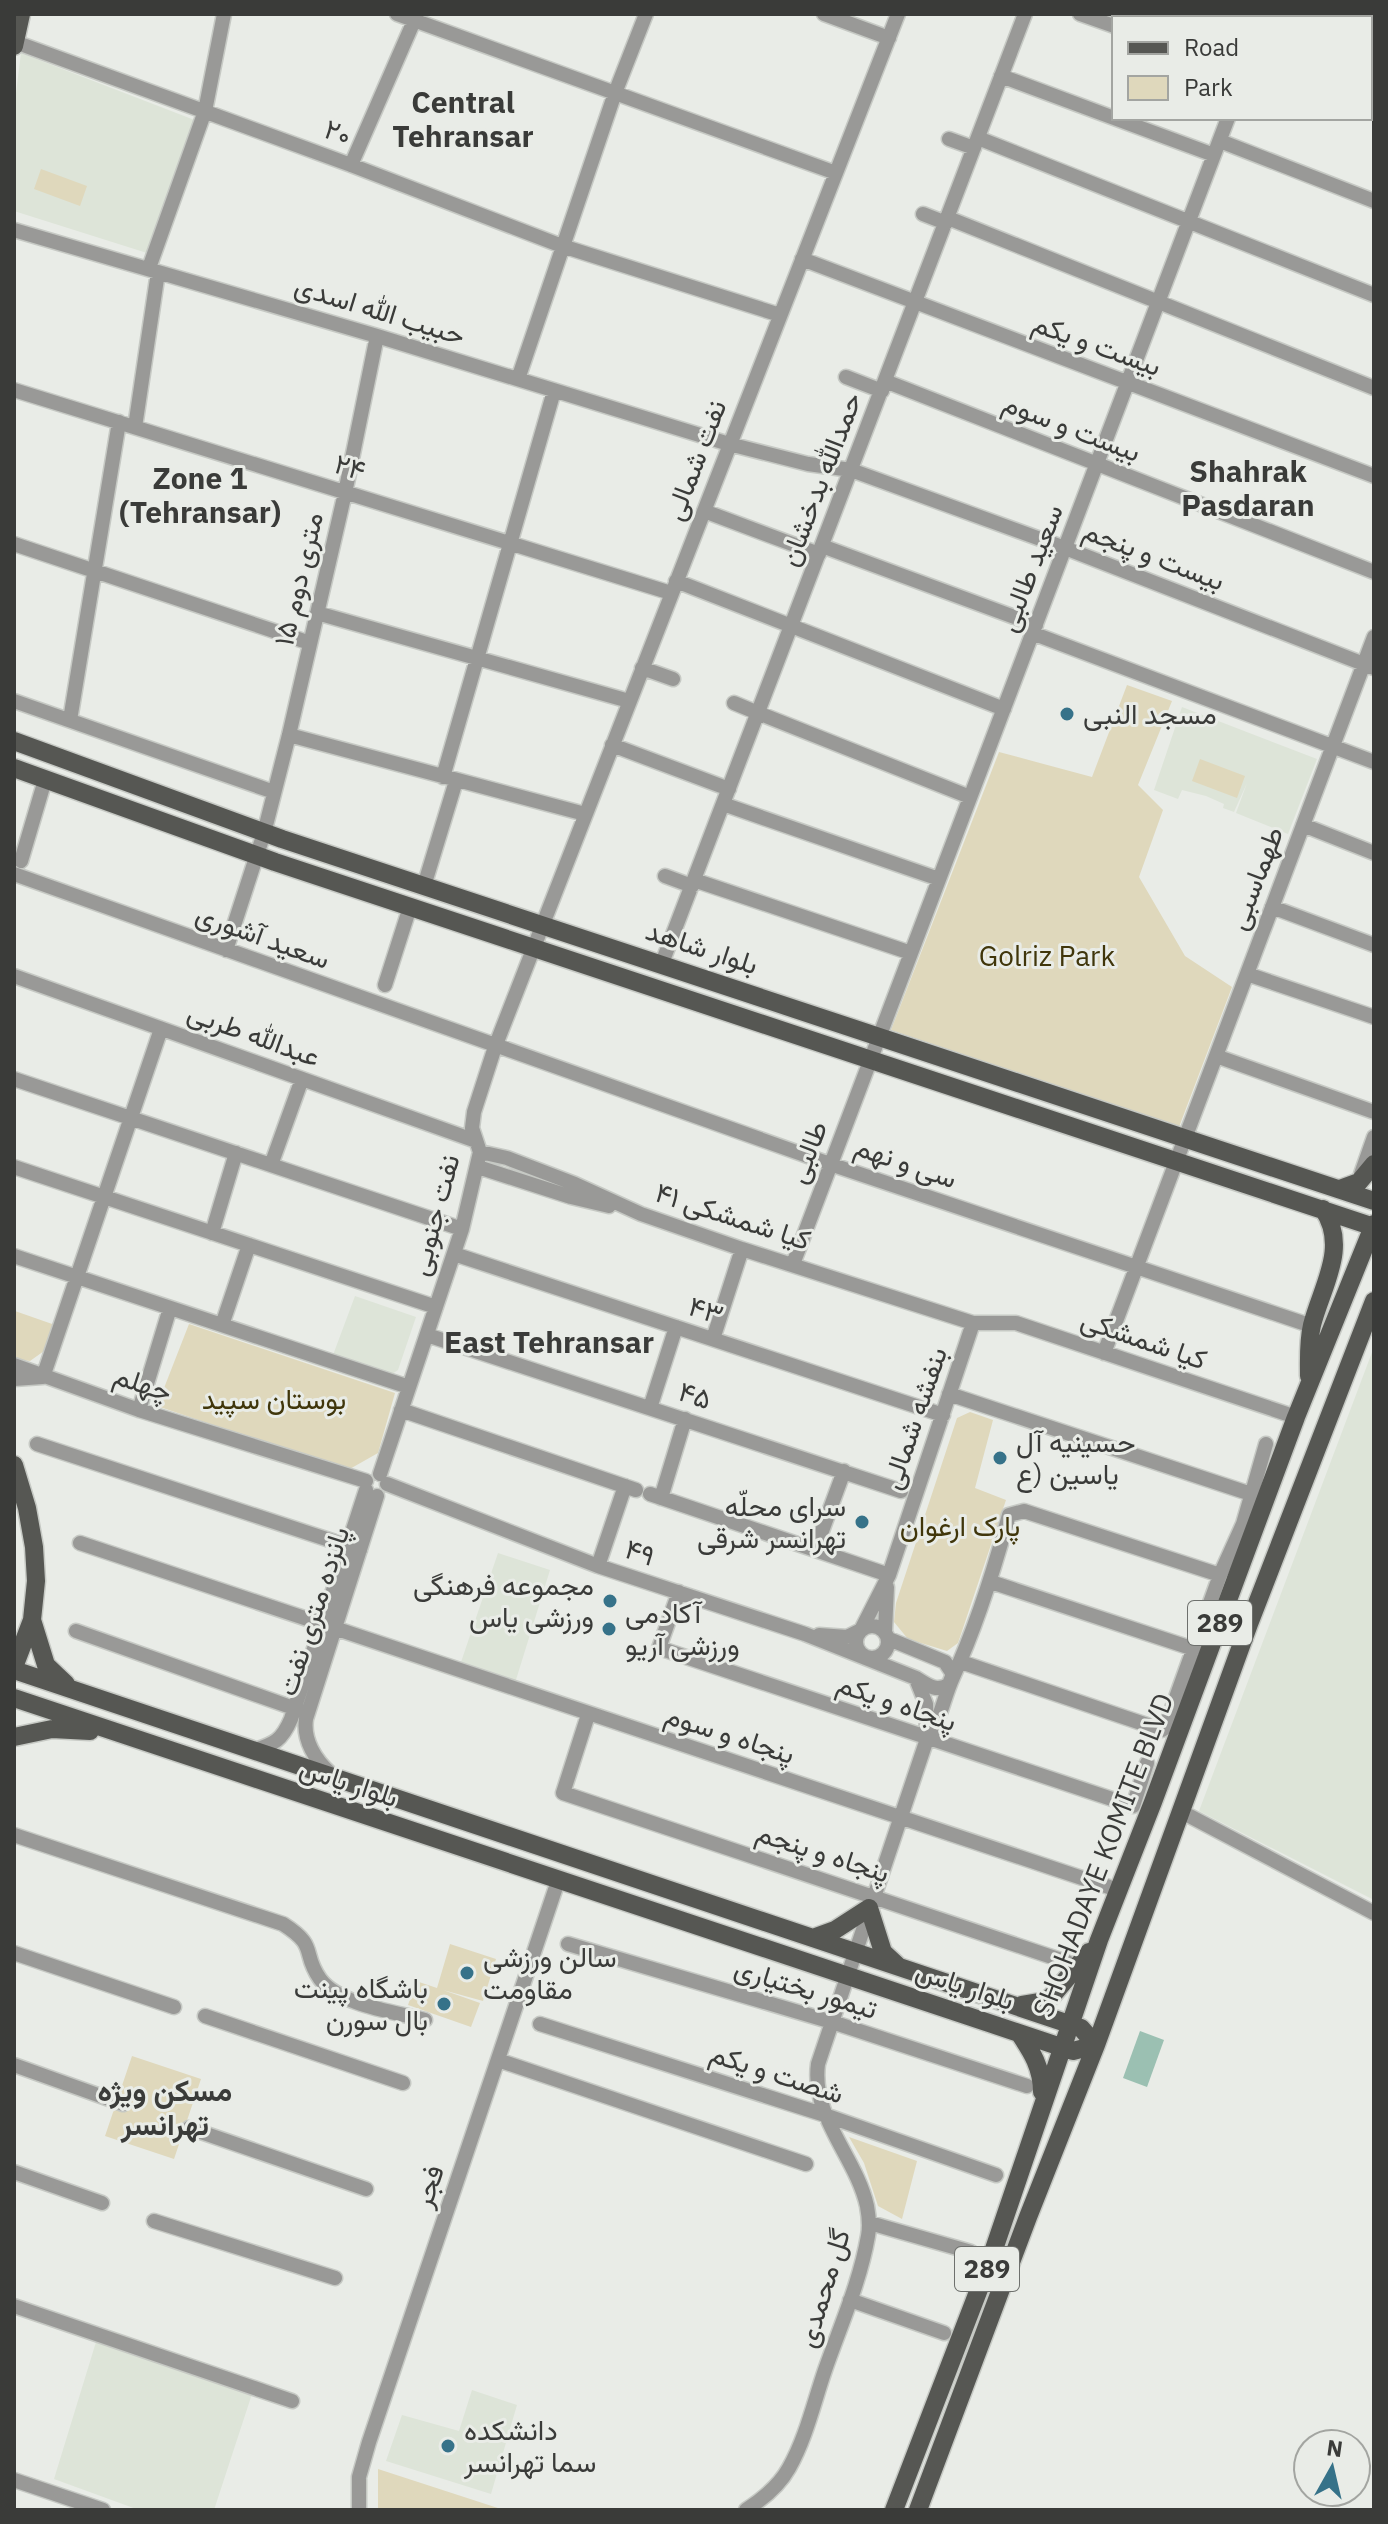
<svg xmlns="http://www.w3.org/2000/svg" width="1388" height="2524" font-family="'IBM Plex Sans',Vazirmatn,sans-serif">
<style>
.built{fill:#dde4d8}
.green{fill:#dfd8bc}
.water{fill:#9bc0b2}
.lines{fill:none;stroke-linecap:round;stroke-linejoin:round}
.minor-casing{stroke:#c6c9c4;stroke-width:17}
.major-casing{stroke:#c6c9c4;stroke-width:21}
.minor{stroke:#999997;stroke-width:14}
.major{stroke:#565753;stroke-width:18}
.poi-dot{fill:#367289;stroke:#e9ece7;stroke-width:3}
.labels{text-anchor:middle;stroke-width:6;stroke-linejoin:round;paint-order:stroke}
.shield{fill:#e9ece7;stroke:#6e706d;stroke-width:2}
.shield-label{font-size:26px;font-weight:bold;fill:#3a3b39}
.street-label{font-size:28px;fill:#3a3b39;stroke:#e9ece7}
.poi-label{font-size:28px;fill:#3a3b39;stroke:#e9ece7;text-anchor:start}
.park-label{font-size:28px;fill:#40360b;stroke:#e9ece7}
.neighbourhood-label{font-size:30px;font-weight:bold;fill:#3a3b39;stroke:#e9ece7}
</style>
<rect width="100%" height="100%" fill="#e9ece7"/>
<path class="built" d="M 21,53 L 197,121 L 147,253 L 14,211 L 14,109 Z
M 1182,707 L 1317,759 L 1288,834 L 1236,813 L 1247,783 L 1234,812 L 1223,808 L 1224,804 L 1206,796 L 1182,790 L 1178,799 L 1154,790 Z
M 355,1296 L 416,1317 L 398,1370 L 392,1374 L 333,1355 Z
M 1374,1347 L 1374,1900 L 1199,1811 Z
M 498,1553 L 550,1570 L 515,1683 L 460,1665 Z
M 96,2342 L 252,2394 L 214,2510 L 139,2510 L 54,2479 Z
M 472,2390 L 517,2405 L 491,2494 L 386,2461 L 402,2415 L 459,2431 Z"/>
<path class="green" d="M 41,169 L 87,186 L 80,206 L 34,189 Z
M 1127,685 L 1172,701 L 1138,785 L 1163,810 L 1139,877 L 1185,956 L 1232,987 L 1179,1127 L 891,1030 L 999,752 L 1092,777 Z
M 1200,759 L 1245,776 L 1237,798 L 1192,781 Z
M 14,1306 L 15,1311 L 55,1325 L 44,1351 L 30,1361 L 14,1359 Z
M 189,1324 L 395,1393 L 378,1453 L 348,1470 L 157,1406 Z
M 970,1412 L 993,1420 L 975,1488 L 1006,1500 L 958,1643 L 947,1651 L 908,1639 L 894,1622 L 896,1603 L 957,1418 Z
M 450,1944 L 496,1959 L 483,2001 L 443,1990 L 480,2003 L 471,2027 L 408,2005 L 416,1981 L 437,1988 Z
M 132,2056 L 201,2079 L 174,2159 L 105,2136 Z
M 849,2137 L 917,2161 L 902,2219 L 878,2206 L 864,2163 Z
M 378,2469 L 504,2510 L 378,2510 Z"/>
<path class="water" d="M 1140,2031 L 1164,2040 L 1147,2087 L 1123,2078 Z"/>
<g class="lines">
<defs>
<path id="minor" d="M 397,14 L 836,173
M 824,14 L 889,38
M 1080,14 L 1114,26
M 1266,18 L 1268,14
M 15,42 L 351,165 L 562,246 L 780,315
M 1001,76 L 1114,118
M 1370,107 L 1374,109
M 1114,118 L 1214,155
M 978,138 L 1374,295
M 949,139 L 974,148
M 1220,141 L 1374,201
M 351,165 L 417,14
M 923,214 L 946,223
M 948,218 L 1374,388
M 14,230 L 377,336 L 729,444 L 808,464 L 851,470 L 1065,548 L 1374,668
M 802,259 L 1374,476
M 149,268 L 205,111 L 224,14
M 846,377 L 882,391
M 518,379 L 615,93 L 646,14
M 885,381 L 1374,572
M 14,390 L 671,593
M 135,427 L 158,272
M 704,511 L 819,554
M 14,544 L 310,643
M 822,546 L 1036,625
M 676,581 L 1004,709
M 317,613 L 629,701
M 1032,633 L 1374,762
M 642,668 L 673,679
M 14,701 L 274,792
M 734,703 L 758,713
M 758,713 L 970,797
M 70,720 L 119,422
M 289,735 L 585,814
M 612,745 L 729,789
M 443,777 L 554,391
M 723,804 L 939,879
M 1303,825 L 1374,853
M 21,861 L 45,780
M 14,874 L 830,1164 L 1303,1323
M 665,876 L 692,886
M 694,880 L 911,953
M 424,886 L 456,781
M 1272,907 L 1374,945
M 226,950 L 264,833 L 289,735 L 345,493 L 377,336
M 662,963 L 1025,14
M 1247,974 L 1374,1017
M 14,976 L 476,1141
M 385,985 L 410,907
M 1216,1056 L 1374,1112
M 14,1079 L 462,1229
M 480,1152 L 507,1158 L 575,1184 L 641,1214 L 742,1249 L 973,1323 L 1016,1323 L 1296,1417
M 271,1165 L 302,1079
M 14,1167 L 436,1307
M 478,1167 L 571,1197 L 609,1206
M 1361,1174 L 1374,1137
M 212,1233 L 236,1153
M 454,1254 L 943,1415
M 14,1256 L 409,1387
M 793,1264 L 1228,118
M 222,1325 L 249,1245
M 427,1335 L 901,1491
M 713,1339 L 742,1249
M 1104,1353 L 1374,637
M 14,1365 L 139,1410 L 366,1481
M 43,1377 L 161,1029
M 14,1379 L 42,1377
M 949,1394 L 1251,1494
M 650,1408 L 676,1327
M 139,1410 L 170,1308
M 401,1410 L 636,1490
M 37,1444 L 360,1550
M 380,1474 L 462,1229 L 480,1152 L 472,1128 L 474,1112 L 495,1047 L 898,14
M 387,1484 L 598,1566 L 805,1634 L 916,1678 C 927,1685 937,1693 949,1684 L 953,1674 L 945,1662 L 889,1639
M 650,1494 L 889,1575
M 661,1498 L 685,1419
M 80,1543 L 1109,1887
M 815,1550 L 844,1471
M 598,1566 L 625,1486
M 991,1582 L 1194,1649
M 679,1592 L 659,1648 L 1133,1806 L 1147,1763
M856 1642a16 16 0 1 1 32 0a16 16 0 1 1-32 0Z
M 76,1631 L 302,1711
M 885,1631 L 887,1587
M 819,1635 L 847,1637 L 861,1630 L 889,1575 L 973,1323
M 961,1662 L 1162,1730 L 1165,1728 L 1220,1575 L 1243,1524 L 1266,1444
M 916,1679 L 926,1704 L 927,1739
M 588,1715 L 563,1793 L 1067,1962
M 252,1751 C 275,1744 282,1740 291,1719 L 366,1490
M 331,1774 C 315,1760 303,1740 306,1719 L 377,1496
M 1180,1811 L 1374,1913
M 14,1835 L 283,1924 C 319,1947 301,1952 320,1979 C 339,2005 395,2012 425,2020
M 568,1944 L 832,2022 L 1027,2086
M 14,1953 L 174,2007
M 205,2016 L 403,2083
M 540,2024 L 825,2115 L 996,2175
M 498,2060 L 806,2164
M 14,2065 L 123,2104
M 189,2128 L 366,2189
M 14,2172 L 102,2203
M 154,2221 L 335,2278
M 870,2223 L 971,2252
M 850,2300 L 944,2333
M 14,2306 L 292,2401
M 14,2480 L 103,2510
M 359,2510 L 359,2477 L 369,2442 L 558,1881
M 746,2510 C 763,2499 779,2486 789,2468 C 806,2438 814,2402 825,2370 C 840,2327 860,2282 868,2236 C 870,2226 869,2217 867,2206 C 856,2157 811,2117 818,2064 L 927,1739 C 941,1720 943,1699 953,1677 C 977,1625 994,1570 1009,1515 L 1024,1511 L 1220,1575"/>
<path id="major" d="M 14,46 L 21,14
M 14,741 L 282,839 L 1374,1201
M 14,768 L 275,862 L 1374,1227
M 1340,1189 L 1359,1182 L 1374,1164
M 1309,1376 C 1309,1359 1308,1342 1312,1325 C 1322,1286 1349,1247 1323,1209
M 14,1465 L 27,1508 L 34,1547 L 36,1581 L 32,1620 L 46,1665 L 66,1684
M 14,1667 L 32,1620
M 14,1670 L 1081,2028 L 1096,2045
M 14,1698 L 1073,2051 L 1096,2045
M 14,1737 L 52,1729 L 90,1731
M 813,1938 L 835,1930 L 869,1908 L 883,1952 L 897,1965
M 1022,2005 L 1046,2001 L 1052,1996 L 1089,1952
M 1019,2033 C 1032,2052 1042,2068 1042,2092
M 894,2510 L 991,2258 L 1099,1940 L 1153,1802 L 1296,1417 L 1374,1224
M 918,2510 L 1028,2217 L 1096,2045 L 1249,1624 L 1374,1301"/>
</defs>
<use href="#minor" class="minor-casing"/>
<use href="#major" class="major-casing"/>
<use href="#minor" class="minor"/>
<use href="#major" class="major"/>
</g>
<g class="poi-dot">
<circle cx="1067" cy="714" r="8"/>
<circle cx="1000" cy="1458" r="8"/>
<circle cx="862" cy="1522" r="8"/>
<circle cx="610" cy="1601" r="8"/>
<circle cx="609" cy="1629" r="8"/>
<circle cx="467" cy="1973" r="8"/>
<circle cx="444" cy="2004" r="8"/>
<circle cx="448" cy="2446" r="8"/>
</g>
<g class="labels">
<g class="shield">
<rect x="1188" y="1601" width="64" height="44" rx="6"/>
<rect x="955" y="2247" width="64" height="44" rx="6"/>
</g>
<g class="shield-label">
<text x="1220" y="1632">289</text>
<text x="987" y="2278">289</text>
</g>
<g class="street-label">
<text transform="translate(338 132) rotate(20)" y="10">۲۰</text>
<text transform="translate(380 310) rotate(17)" y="10">حبیب الله اسدی</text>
<text transform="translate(1097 344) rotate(20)" y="10">بیست و یکم</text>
<text transform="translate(1072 427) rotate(21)" y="10">بیست و سوم</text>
<text transform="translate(695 460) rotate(-69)" y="10">نفت شمالی</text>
<text transform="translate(350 467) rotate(17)" y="10">۲۴</text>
<text transform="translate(820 479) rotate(-69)" y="10">حمدالله بدخشان</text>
<text transform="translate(1154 555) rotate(21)" y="10">بیست و پنجم</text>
<text transform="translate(1030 568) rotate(-69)" y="10">سعید طالبی</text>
<text transform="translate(298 579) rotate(-77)" y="10">۱۵ متری دوم</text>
<text transform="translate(1255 878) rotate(-69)" y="10">طهماسبی</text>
<text transform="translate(263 936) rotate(20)" y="10">سعید آشوری</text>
<text transform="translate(702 947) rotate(18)" y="10">بلوار شاهد</text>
<text transform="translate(254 1034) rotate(20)" y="10">عبدالله طربی</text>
<text transform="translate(807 1152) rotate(-69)" y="10">طالبی</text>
<text transform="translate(906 1162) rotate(19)" y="10">سی و نهم</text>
<text transform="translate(434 1215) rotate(-75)" y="10">نفت جنوبی</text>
<text transform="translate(733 1216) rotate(18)" y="10">۴۱ کیا شمشکی</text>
<text transform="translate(706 1310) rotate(18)" y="10">۴۳</text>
<text transform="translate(1144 1339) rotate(19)" y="10">کیا شمشکی</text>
<text transform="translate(143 1383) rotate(18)" y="10">چهلم</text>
<text transform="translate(695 1395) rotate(18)" y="10">۴۵</text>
<text transform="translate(914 1418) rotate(-71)" y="10">بنفشه شمالی</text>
<text transform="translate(640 1552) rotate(18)" y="10">۴۹</text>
<text transform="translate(313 1611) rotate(-72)" y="10">پانزده متری نفت</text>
<text transform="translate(897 1702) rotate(19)" y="10">پنجاه و یکم</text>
<text transform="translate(730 1734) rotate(18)" y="10">پنجاه و سوم</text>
<text transform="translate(349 1782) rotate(18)" y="10">بلوار یاس</text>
<text transform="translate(823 1852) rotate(18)" y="10">پنجاه و پنجم</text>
<text transform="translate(1103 1855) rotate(-69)" y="10">SHOHADAYE KOMITE BLVD</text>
<text transform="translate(965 1985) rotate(18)" y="10">بلوار یاس</text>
<text transform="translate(806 1988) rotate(17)" y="10">تیمور بختیاری</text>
<text transform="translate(777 2073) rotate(18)" y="10">شصت و یکم</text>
<text transform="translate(428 2186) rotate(-71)" y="10">فجر</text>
<text transform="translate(823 2288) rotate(-73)" y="10">گل محمدی</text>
</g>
<g class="poi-label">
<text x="1083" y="724">مسجد النبی</text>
<text x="1016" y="1452">حسینیه آل<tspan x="1016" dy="32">یاسین (ع</tspan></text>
<text x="846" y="1516" text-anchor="end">سرای محلّه<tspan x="846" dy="32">تهرانسر شرقی</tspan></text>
<text x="594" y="1595" text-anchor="end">مجموعه فرهنگی<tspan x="594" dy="32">ورزشی یاس</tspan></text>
<text x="625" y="1623">آکادمی<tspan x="625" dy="32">ورزشی آریو</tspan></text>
<text x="483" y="1967">سالن ورزشی<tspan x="483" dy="32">مقاومت</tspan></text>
<text x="428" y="1998" text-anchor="end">باشگاه پینت<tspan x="428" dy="32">بال سورن</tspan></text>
<text x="464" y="2440">دانشکده<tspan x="464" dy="32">سما تهرانسر</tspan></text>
</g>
<g class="park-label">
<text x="1047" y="966">Golriz Park</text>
<text x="274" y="1409">بوستان سپید</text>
<text x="960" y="1536">پارک ارغوان</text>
</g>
<g class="neighbourhood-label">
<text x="463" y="113">Central<tspan x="463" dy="34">Tehransar</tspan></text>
<text x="1248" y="482">Shahrak<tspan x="1248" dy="34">Pasdaran</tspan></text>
<text x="200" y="489">Zone 1<tspan x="200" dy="34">(Tehransar)</tspan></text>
<text x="549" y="1353">East Tehransar</text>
<text x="165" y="2101">مسکن ویژه<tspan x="165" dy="34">تهرانسر</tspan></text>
</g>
</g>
<rect width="1388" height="2524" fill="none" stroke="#3a3b39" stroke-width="32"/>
<rect x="1112" y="16" width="260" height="104" fill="#e9ece7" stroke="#a3a5a1" stroke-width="2"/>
<rect x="1128" y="42" width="40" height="12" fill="#565753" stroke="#a3a5a1" stroke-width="2"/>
<text x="1184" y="56" font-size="24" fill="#3a3b39">Road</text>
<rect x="1128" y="76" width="40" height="24" fill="#dfd8bc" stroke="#a3a5a1" stroke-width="2"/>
<text x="1184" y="96" font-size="24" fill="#3a3b39">Park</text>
<g transform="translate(1332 2468) rotate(8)"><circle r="38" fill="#e9ece7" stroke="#a3a5a1" stroke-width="2"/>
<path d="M0-6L14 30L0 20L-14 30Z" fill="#367289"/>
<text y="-12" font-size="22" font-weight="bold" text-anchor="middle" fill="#3a3b39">N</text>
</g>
</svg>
